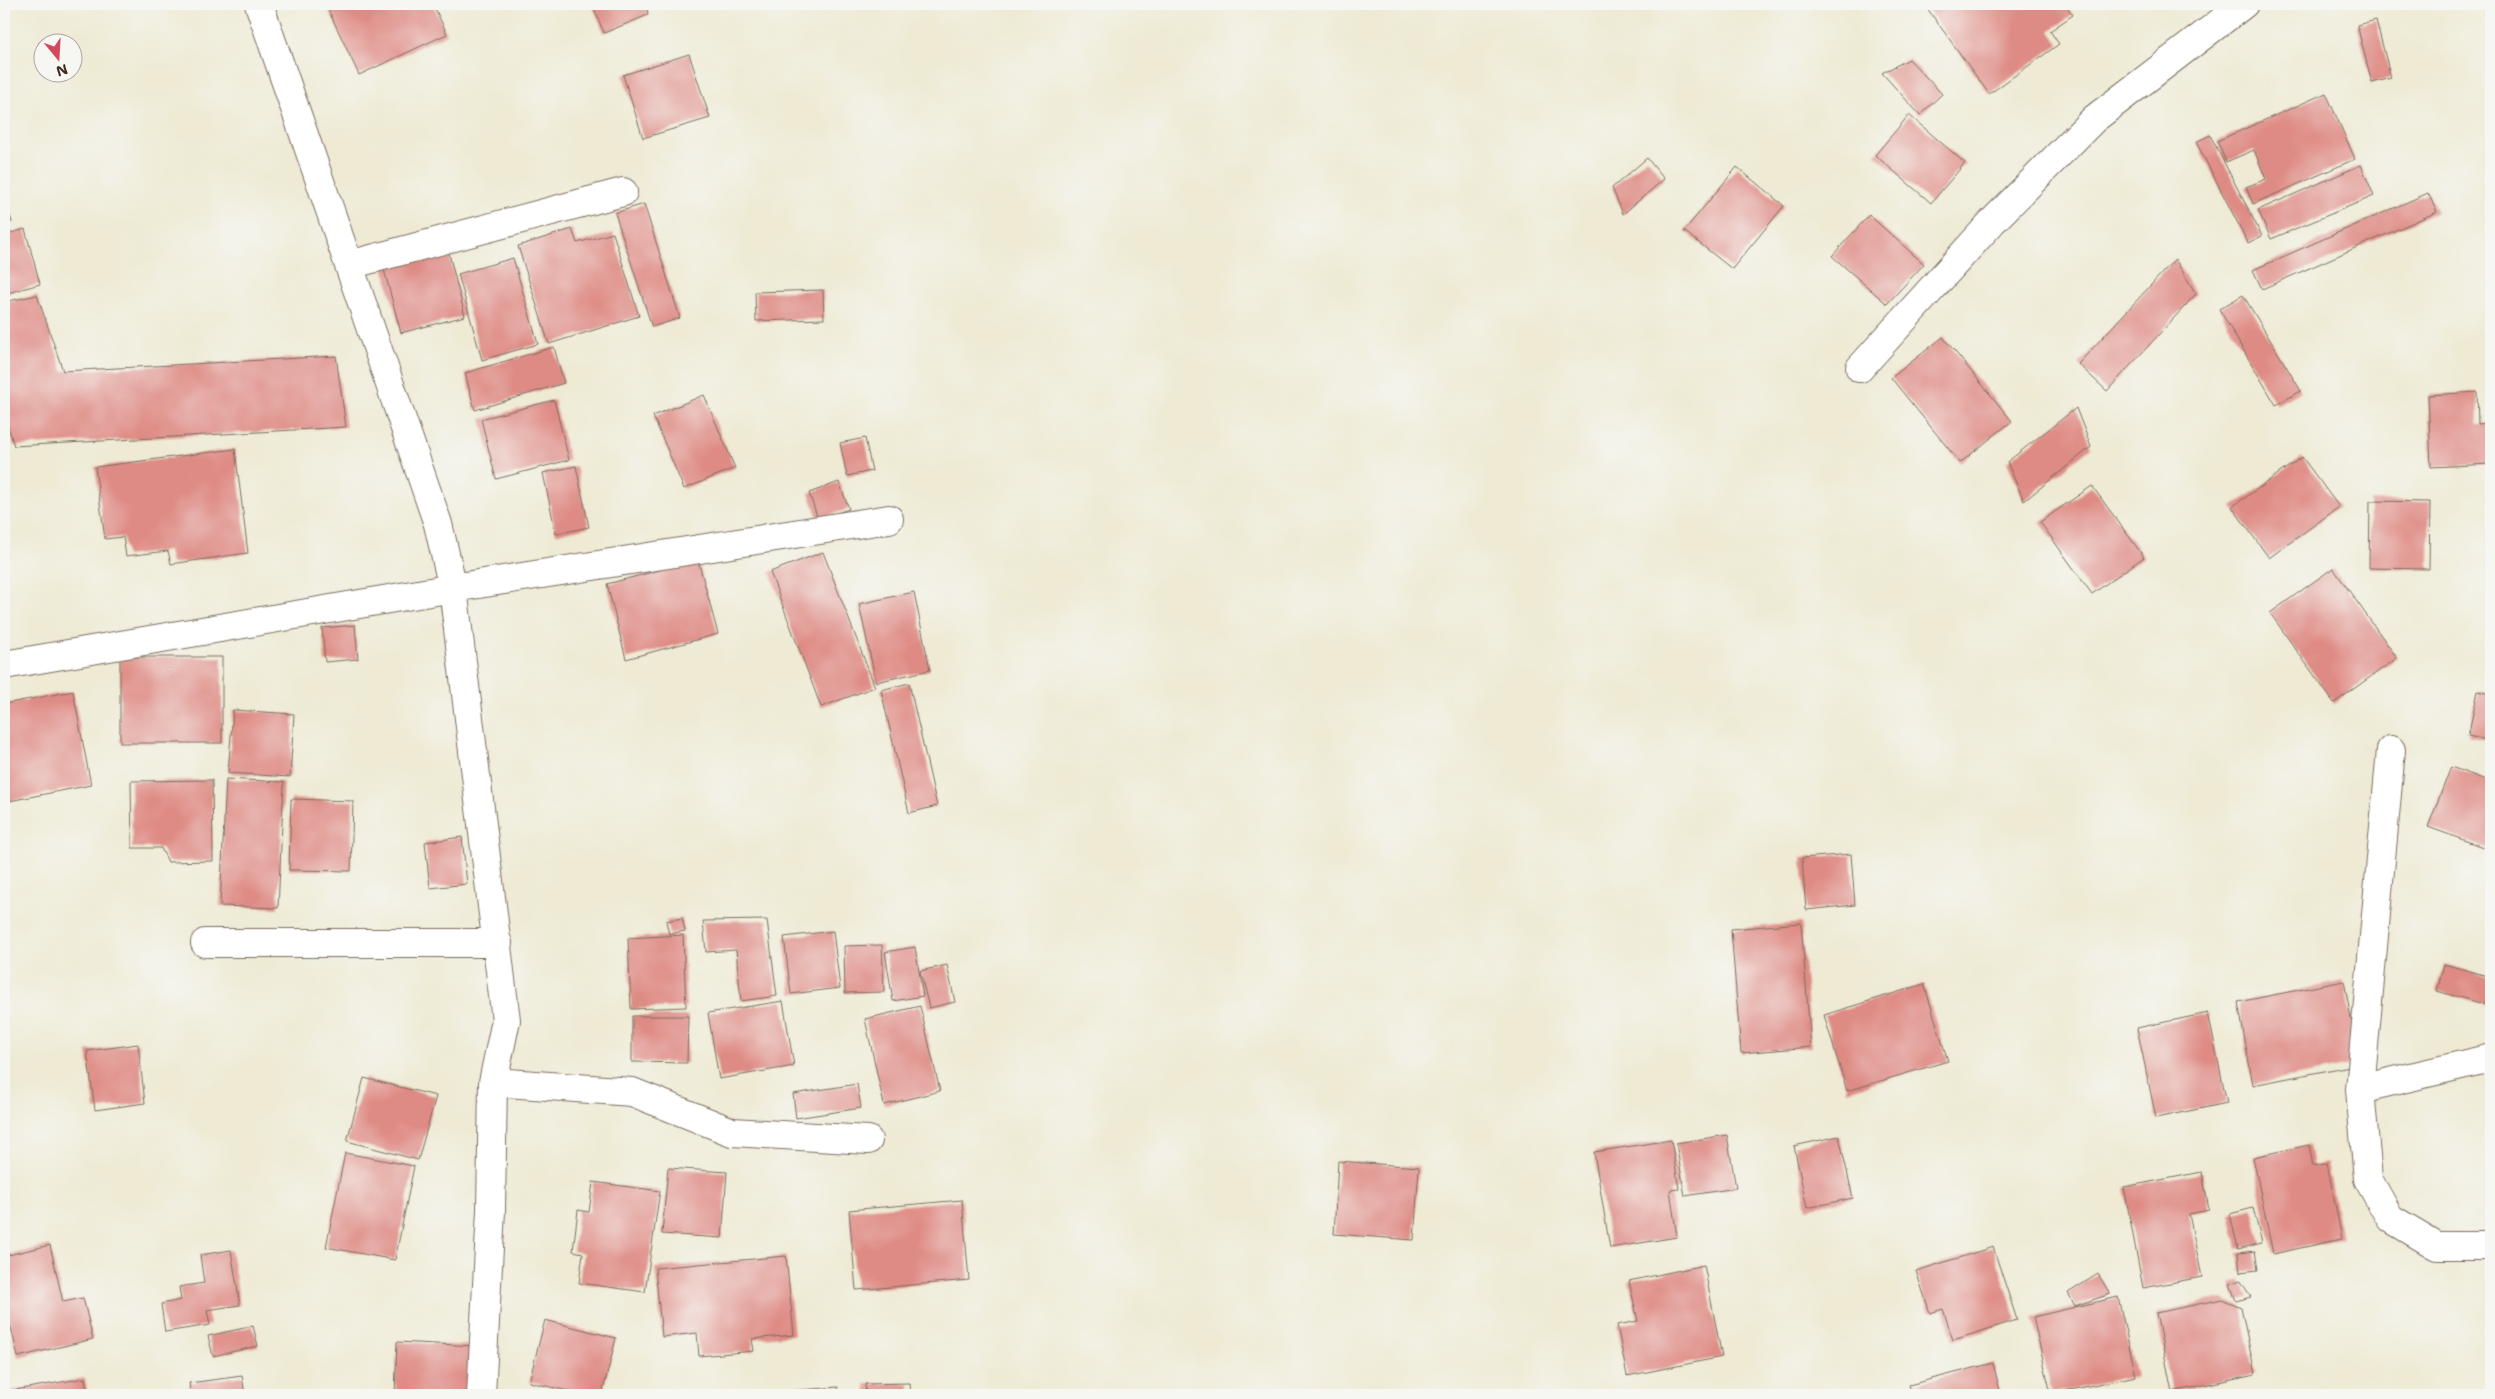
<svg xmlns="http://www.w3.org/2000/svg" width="2495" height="1399" font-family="'Shantell Sans',sans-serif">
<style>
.building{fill:#df8b85}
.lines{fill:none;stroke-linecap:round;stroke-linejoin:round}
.minor-casing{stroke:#7a6d5e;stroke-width:30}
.minor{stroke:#fff;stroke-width:28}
</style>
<rect width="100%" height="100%" fill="#f6f6f2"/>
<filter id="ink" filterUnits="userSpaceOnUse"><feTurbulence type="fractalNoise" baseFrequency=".02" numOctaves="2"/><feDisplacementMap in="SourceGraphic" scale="10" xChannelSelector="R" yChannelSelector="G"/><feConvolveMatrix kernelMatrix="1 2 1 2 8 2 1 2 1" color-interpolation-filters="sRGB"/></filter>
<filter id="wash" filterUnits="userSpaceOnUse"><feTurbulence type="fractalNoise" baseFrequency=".0096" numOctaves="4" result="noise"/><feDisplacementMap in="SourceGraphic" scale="20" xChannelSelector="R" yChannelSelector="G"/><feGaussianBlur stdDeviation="1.12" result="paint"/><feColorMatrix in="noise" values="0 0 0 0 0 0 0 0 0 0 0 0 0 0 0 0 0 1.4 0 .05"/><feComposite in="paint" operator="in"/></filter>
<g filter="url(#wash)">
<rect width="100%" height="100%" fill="#eeead4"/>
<g id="blocks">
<path class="building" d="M 334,4 L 433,4 L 447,34 L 359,75 L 327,7 Z
M 592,4 L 656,4 L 647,8 L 648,15 L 604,33 Z
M 1924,4 L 2065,4 L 2073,15 L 2050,31 L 2059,44 L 1989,94 Z
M 2376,20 L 2391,78 L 2372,83 L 2357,25 Z
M 689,54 L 710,118 L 643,138 L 623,75 Z
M 1909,59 L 1942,94 L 1920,115 L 1882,73 Z
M 2326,93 L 2355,159 L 2253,204 L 2246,187 L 2266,179 L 2254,150 L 2226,162 L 2217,141 Z
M 1909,115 L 1965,163 L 1931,203 L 1875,155 Z
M 2210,135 L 2262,236 L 2248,243 L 2196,142 Z
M 1647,158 L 1664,179 L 1623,214 L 1612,188 Z
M 2361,165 L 2374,196 L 2271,239 L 2258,210 Z
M 1737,167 L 1784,206 L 1732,269 L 1684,231 Z
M 2428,193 L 2437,212 L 2262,289 L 2253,270 Z
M 4,196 L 12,222 L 4,225 Z
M 644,204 L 680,318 L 652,327 L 615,213 Z
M 1869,215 L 1924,264 L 1887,304 L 1832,256 Z
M 25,229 L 40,284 L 4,294 L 4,235 Z
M 572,229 L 577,243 L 613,233 L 639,316 L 549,344 L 518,246 Z
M 448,250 L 465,316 L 401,333 L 383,266 Z
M 513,258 L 538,344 L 482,360 L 458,274 Z
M 2175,259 L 2196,294 L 2107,391 L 2078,364 Z
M 823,290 L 824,319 L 756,321 L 755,292 Z
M 37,295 L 63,371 L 336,356 L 346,427 L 14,446 L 4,413 L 4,302 Z
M 2243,295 L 2301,391 L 2276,405 L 2219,309 Z
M 1943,337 L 2012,421 L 1960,463 L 1891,378 Z
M 554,347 L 564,383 L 475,410 L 465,373 Z
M 2477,392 L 2478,424 L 2490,423 L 2491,464 L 2431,467 L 2428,395 Z
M 704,395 L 735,468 L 684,489 L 653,416 Z
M 554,400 L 569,460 L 496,479 L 481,419 Z
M 2076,408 L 2091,447 L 2024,501 L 2007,462 Z
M 865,438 L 872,471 L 847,476 L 840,443 Z
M 235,449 L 248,553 L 171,564 L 168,551 L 126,556 L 123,537 L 105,539 L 95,467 Z
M 2302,457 L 2339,507 L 2269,558 L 2232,507 Z
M 576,466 L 589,527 L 556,534 L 543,473 Z
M 839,482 L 849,509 L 818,519 L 809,493 Z
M 2092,486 L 2144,557 L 2092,594 L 2040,522 Z
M 2370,501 L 2430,502 L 2429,569 L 2369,568 Z
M 823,552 L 875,687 L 821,707 L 770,572 Z
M 698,560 L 718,634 L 626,659 L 607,584 Z
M 2333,568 L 2397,658 L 2334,703 L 2270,613 Z
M 914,592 L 930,670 L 876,682 L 859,604 Z
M 355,625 L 358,659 L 325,662 L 322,628 Z
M 120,657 L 222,657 L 222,743 L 120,743 Z
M 909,683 L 937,806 L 909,813 L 881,690 Z
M 73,691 L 91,785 L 4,802 L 4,704 Z
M 2478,691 L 2491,694 L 2491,741 L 2468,736 Z
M 233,710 L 294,714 L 290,777 L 228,773 Z
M 2451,767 L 2491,782 L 2491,850 L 2428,827 Z
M 226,779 L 284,782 L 278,908 L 220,906 Z
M 212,780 L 213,861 L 168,862 L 161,848 L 132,848 L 131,781 Z
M 291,799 L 353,801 L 351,871 L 289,870 Z
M 462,837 L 467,884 L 430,888 L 425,842 Z
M 1851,854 L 1855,905 L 1806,910 L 1802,858 Z
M 682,918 L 685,931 L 669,934 L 666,921 Z
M 767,920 L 777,996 L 741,1001 L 736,950 L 706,952 L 703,921 Z
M 1801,923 L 1811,1047 L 1741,1053 L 1731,929 Z
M 833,931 L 840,988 L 791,994 L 784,937 Z
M 683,935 L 686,1007 L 631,1009 L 628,938 Z
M 882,945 L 884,992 L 845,993 L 844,946 Z
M 915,947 L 923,996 L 893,1001 L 885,952 Z
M 2444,964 L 2491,977 L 2491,1006 L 2437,991 Z
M 947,965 L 955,1002 L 929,1008 L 920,971 Z
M 2344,981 L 2360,1064 L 2253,1085 L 2238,1002 Z
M 1924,984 L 1948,1061 L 1847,1091 L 1824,1015 Z
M 783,1001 L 794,1066 L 719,1079 L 708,1013 Z
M 920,1006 L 940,1091 L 884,1105 L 865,1019 Z
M 2208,1013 L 2227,1103 L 2156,1118 L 2137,1028 Z
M 632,1016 L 688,1016 L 687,1063 L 632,1062 Z
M 138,1044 L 145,1103 L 95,1110 L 87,1051 Z
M 364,1078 L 436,1096 L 418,1160 L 347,1141 Z
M 857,1084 L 861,1108 L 796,1118 L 793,1094 Z
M 1727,1135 L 1736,1188 L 1685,1196 L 1676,1143 Z
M 1839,1136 L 1853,1198 L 1807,1208 L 1794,1146 Z
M 1671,1140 L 1679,1189 L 1670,1190 L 1677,1237 L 1610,1248 L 1594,1152 Z
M 2309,1145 L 2313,1166 L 2327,1163 L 2342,1239 L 2273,1254 L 2253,1157 Z
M 345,1153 L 414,1166 L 395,1260 L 326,1247 Z
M 1338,1161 L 1419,1167 L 1414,1240 L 1334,1234 Z
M 668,1168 L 727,1172 L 722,1238 L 662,1234 Z
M 2202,1172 L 2209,1210 L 2189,1214 L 2202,1277 L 2143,1288 L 2124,1187 Z
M 593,1182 L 660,1191 L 645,1292 L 579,1283 L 583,1253 L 573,1251 L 578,1210 L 589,1212 Z
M 962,1200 L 969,1280 L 856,1290 L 849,1210 Z
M 2253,1208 L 2262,1243 L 2238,1249 L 2230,1214 Z
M 50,1245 L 63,1302 L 83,1298 L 93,1339 L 18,1357 L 4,1297 L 4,1256 Z
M 1993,1247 L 2017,1320 L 1953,1340 L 1943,1309 L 1930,1313 L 1916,1271 Z
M 231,1250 L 240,1305 L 207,1310 L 210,1325 L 165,1332 L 161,1304 L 181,1300 L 179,1287 L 204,1283 L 200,1255 Z
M 2255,1251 L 2258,1270 L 2240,1272 L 2238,1253 Z
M 786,1256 L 794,1335 L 752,1339 L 754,1351 L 699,1356 L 697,1333 L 662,1337 L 655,1268 Z
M 1704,1265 L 1722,1357 L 1627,1376 L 1617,1325 L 1638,1321 L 1629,1281 Z
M 2098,1274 L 2110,1294 L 2075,1306 L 2068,1293 Z
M 2240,1280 L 2251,1297 L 2236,1301 L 2230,1284 Z
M 2118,1297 L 2136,1376 L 2051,1394 L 2033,1317 Z
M 2222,1299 L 2241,1307 L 2255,1374 L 2172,1392 L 2156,1313 Z
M 545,1320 L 616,1338 L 602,1395 L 585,1395 L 529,1382 Z
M 253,1326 L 258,1346 L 213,1356 L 208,1336 Z
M 397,1342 L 475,1346 L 473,1395 L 395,1395 Z
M 1993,1363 L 2001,1395 L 1912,1395 L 1909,1385 Z
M 242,1376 L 245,1395 L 191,1395 L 189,1383 Z
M 85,1378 L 88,1395 L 4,1395 L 4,1392 Z
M 909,1383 L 910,1395 L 866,1395 L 865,1384 Z
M 838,1387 L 839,1395 L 774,1395 L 774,1392 Z"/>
</g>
</g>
<g filter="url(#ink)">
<use href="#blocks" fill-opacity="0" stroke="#7a6d5e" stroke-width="1"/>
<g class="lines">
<defs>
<path id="minor" d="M 259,4 L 438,524 L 453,588 L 506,1020 L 493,1082 L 491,1211 L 481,1395
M 349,265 L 623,192
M 1860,368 L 1992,222 L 2094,119 L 2244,4
M 4,665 L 453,588 L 889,519
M 2391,750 L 2360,1089 L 2368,1179 L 2390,1218 L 2437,1246 L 2491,1246
M 205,943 L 498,943
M 493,1082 L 632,1092 L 732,1132 L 868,1140
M 2360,1089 L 2491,1058"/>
</defs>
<use href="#minor" class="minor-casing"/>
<use href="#minor" class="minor"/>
</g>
</g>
<rect width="2495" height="1399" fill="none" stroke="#f6f6f2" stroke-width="20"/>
<g transform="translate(58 58) rotate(162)"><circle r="24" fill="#f6f6f2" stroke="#aba49d"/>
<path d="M0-4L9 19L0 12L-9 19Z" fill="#d1495b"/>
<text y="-8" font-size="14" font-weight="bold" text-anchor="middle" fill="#3b2a1e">N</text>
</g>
</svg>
